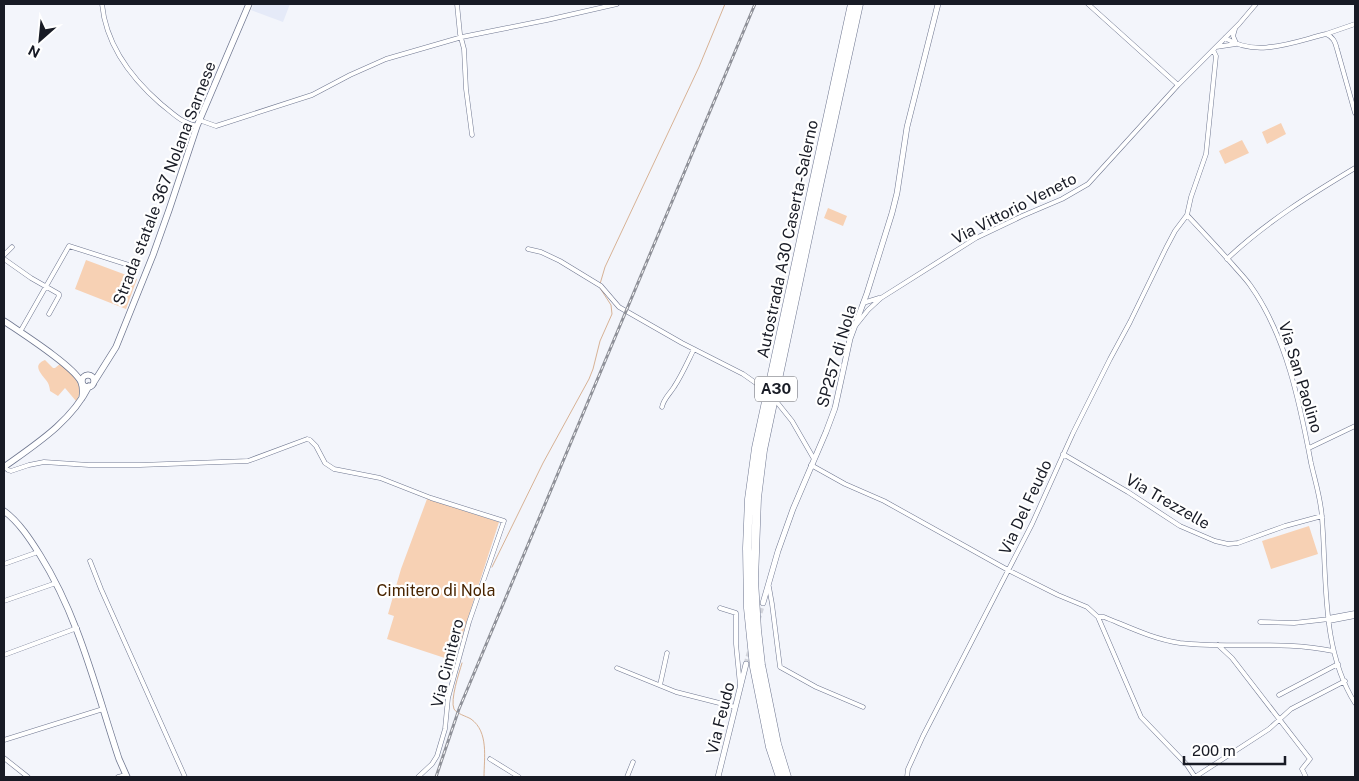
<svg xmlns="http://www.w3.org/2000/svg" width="1359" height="781" font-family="'Public Sans',sans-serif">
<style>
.built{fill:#e5eaf8}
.green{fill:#f7d1b4}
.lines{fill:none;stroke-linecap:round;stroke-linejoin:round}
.stream{stroke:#d7b295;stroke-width:1}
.tertiary-tunnel{stroke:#d2d4db;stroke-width:5;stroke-dasharray:5 2.5;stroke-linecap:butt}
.minor-casing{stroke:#6f7790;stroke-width:5}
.tertiary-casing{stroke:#6f7790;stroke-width:6}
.secondary-casing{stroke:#6f7790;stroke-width:7}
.motorway-casing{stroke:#6f7790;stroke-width:9}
.minor{stroke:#fff;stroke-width:4}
.tertiary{stroke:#fff;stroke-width:5}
.secondary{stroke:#fff;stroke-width:5.5}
.motorway{stroke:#fff;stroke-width:8}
.rail-casing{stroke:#8f9199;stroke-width:3}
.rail{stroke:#fff;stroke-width:1;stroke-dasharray:4;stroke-linecap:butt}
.labels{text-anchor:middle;stroke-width:4.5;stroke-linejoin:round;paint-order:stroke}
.shield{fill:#fff;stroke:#5d5f66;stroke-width:1}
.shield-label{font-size:15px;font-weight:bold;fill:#181b25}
.street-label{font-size:16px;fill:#181b25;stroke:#fff}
.park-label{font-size:16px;fill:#482400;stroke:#fff}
</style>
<rect width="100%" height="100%" fill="#f3f5fb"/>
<path class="built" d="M 254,4 L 290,4 L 283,22 L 251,10 Z"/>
<path class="green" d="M 1281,123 L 1286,134 L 1267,144 L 1262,132 Z
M 1242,140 L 1249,153 L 1225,164 L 1219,151 Z
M 828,208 L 847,216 L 843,226 L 824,218 Z
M 86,260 L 137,279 L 126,309 L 75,289 Z
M 45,360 L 53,368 L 55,368 L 60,364 C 71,374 87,385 76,401 L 65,388 L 58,396 L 50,391 C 50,389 49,385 48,383 C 44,376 30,366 45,360 Z
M 427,499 L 499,522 L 454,661 L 387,639 L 394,616 L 388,614 L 401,569 Z
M 1309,526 L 1318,554 L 1271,569 L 1262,541 Z"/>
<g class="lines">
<path class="stream" d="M 600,284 L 605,267 L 699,67 L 725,4
M 492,567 L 543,463 L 589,379 L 593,369 L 600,341 L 612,314 L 611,305 L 600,288
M 462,663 C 459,673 450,700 454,709 C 457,714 466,716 471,719 C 489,732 484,758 484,777"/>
<path class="tertiary-tunnel" d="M 758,620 L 763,603
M 746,664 L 750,650"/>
<defs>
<path id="minor" d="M 102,4 C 106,45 130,77 161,104 C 174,114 180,122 197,126
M 457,4 L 460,34 L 464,49 L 466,89 L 472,135
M 1088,4 L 1178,85
M 1235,29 L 1233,36 L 1236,43
M 1326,34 L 1355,24
M 1225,38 C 1257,58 1293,42 1326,34 C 1333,37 1335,41 1337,49 L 1355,113
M 1216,47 L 1236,44
M 199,120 L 216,126 L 312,95 L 350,75 L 386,59 L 462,37 L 547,20 L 617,4
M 1187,215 C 1202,231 1218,248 1233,265 C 1239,272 1245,278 1250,285 C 1286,335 1300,404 1311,463 C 1315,481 1321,499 1322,518 C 1327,580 1321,649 1355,703
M 528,249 L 541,252 L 560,261 L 601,286 L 619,307 L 682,343 L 743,374 L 763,388
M 4,255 L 12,247
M 4,259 L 31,278 L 59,294 L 59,296 L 49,314
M 1227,259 C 1266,222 1310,195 1355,168
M 863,303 L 879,298
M 856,325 L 868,310 L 881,298 L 976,238 L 1022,216 L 1062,199 L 1088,184 L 1178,85 L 1239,24 L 1256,4
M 20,332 L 69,246 L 135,267
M 776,401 L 792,421 L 814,459
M 662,407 C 664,398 669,395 674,387 C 682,375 688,361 694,349
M 1309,448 L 1355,426
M 1063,454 L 1128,492 L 1180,526 L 1215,541 L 1228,544 L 1238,543 L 1285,526 L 1322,516
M 811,465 L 845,484 L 884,501 L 1008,570 L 1058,595 L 1087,607 L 1098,617 L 1141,717 L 1187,765 L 1195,777
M 4,467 L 8,470 L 11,471 L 29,465 L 44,462 L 89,465 L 140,465 L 248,461 L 307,439 L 310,440 L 316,446 L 325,463 L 334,469 L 380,478 L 431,498 L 504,521 L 469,622 L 448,698 L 445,729 L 437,756 L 432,764 L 418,777
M 90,561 L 101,589 L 185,777
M 4,564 L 38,552
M 769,587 L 772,604 L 780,667 L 816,687 L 863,707
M 4,601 L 56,583
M 720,608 L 736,613 L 736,644 L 740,685
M 1098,617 L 1104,617 C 1129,627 1153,639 1180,643 C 1231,649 1283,640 1333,651
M 1328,618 L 1355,613
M 1329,621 L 1355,616
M 1260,622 L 1294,623 L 1329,619
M 1218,645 L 1232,658 L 1310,759 L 1302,769 L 1306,777
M 4,655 L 77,628
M 617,668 L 676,692 L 735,707
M 660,685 L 667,653
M 1279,695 L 1338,664
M 4,740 L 103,709
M 4,758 L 28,777
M 490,759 L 519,777
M 118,777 L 126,775
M 627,777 L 633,762
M 907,777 L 908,769 L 923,736 L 1032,524 L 1073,433 L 1110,359 L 1130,322 L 1166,248 L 1175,231 L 1187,215 L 1191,197 L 1206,154 L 1216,56 L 1213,50
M 1195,777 L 1269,729 L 1291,709 L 1345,681"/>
<path id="tertiary" d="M 763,603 L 778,551 L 793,509 L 826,432 L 835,408 L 850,339 L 867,293 L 892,213 L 897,193 L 907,127 L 938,4
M 718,777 L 746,664"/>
<path id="secondary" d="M 4,321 C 20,332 74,366 81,382 C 83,387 83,392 82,398
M82 381a6 6 0 1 1 12 0a6 6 0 1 1-12 0Z
M 94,382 L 116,347 L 153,255 L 169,210 L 197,126 L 249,4
M 4,467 C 36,444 71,422 89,386
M 4,511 C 19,522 30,539 40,555 C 79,617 96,690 119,759 L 127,777"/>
<path id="motorway" d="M 780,777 L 770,747 L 754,667 L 748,608 L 747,548 L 749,499 L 756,448 L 852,4
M 787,777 L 777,744 L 761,665 L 757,630 L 754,580 L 757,498 L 763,450 L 819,186 L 859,4"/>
</defs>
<use href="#minor" class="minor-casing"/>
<use href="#tertiary" class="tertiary-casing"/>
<use href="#secondary" class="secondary-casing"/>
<use href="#motorway" class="motorway-casing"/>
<use href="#minor" class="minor"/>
<use href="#tertiary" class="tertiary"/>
<use href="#secondary" class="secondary"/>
<use href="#motorway" class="motorway"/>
<defs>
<path id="rail" d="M 436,777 L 459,709 L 755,4"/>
</defs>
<use href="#rail" class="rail-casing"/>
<use href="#rail" class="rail"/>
</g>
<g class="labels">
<rect class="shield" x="755" y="376.5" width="42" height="25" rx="4"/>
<g class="shield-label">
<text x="776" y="394">A30</text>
</g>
<g class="street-label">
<text transform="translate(164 183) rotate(-69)" y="6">Strada statale 367 Nolana Sarnese</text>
<text transform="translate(1014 208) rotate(-27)" y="6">Via Vittorio Veneto</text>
<text transform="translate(787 239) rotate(-78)" y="6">Autostrada A30 Caserta-Salerno</text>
<text transform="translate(836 356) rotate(-74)" y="6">SP257 di Nola</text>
<text transform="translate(1301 377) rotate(73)" y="6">Via San Paolino</text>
<text transform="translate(1168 501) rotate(30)" y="6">Via Trezzelle</text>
<text transform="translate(1025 507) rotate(-65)" y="6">Via Del Feudo</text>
<text transform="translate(447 663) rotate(-76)" y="6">Via Cimitero</text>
<text transform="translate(720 718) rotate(-76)" y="6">Via Feudo</text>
</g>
<g class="park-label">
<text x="436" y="596">Cimitero di Nola</text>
</g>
</g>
<rect width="1359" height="781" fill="none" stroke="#181b25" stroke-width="10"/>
<g transform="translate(40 40) rotate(207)" stroke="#ffffff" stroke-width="4" paint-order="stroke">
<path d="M0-4L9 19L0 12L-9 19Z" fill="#181b25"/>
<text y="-8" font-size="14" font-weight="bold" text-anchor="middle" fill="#181b25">N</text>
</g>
<path d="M1184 756v8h101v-8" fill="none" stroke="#181b25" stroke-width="2.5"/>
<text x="1192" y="756" font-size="15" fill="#181b25" stroke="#ffffff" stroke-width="4" paint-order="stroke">200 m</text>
</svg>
